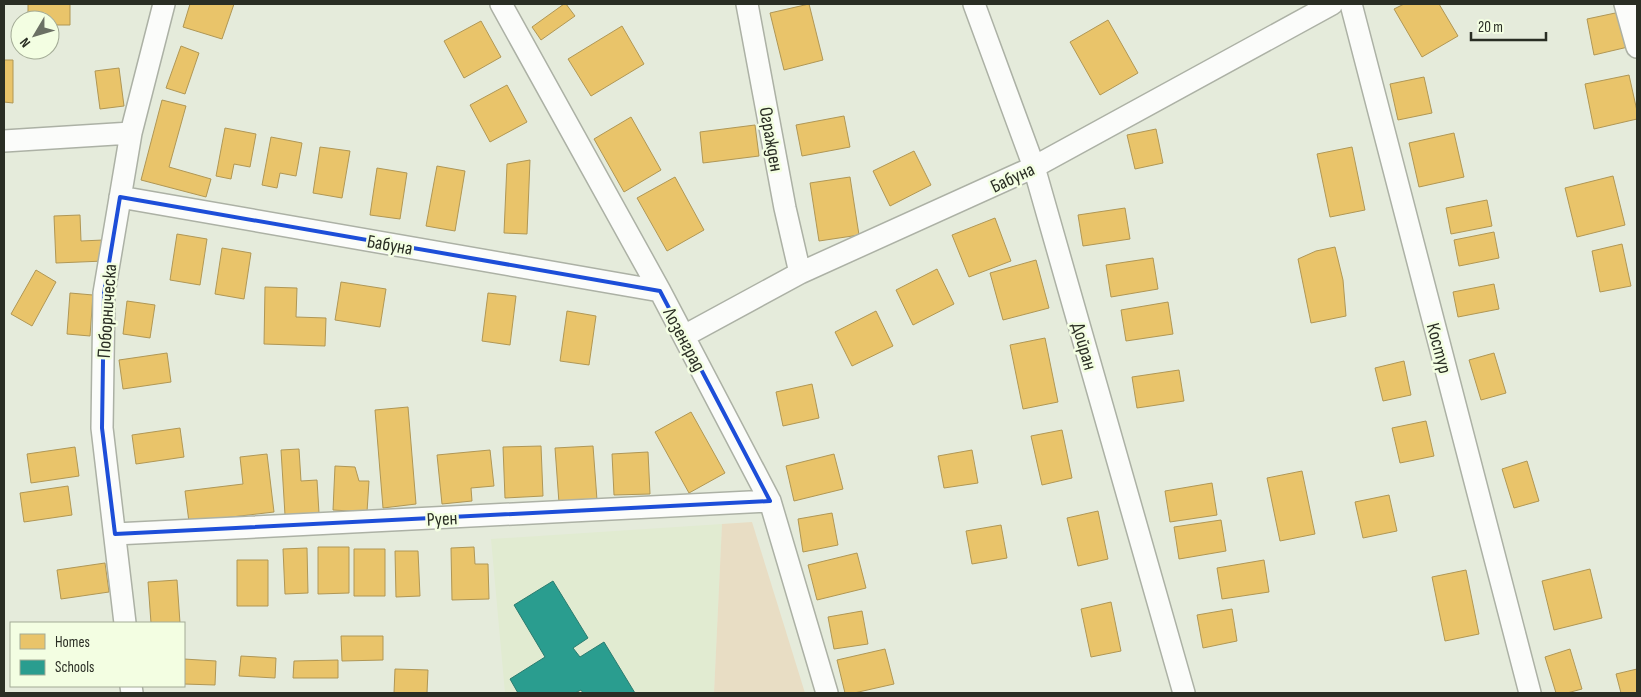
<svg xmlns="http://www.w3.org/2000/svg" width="1641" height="697" font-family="'Sofia Sans Condensed',sans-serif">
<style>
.built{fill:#e1ebd1}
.green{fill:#e8ddc4}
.homes{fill:#e9c46a;stroke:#b09755}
.schools{fill:#2a9d8f;stroke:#2a7c6f}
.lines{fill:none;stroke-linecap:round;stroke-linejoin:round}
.street-casing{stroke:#acb1a5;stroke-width:24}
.street{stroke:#fbfcfa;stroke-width:21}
.marked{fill:none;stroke:#1d4ed8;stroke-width:4;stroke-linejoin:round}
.labels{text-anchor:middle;stroke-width:5;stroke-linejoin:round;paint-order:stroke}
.street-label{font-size:19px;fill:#2a2e24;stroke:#f3fee2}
</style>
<rect width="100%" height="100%" fill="#e5ebdb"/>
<path class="built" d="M 722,524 L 714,693 L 505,693 L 491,539 Z"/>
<path class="green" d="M 752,522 L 805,693 L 714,693 L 722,524 Z"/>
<path class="homes" d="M 28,4 L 70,4 L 70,25 L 50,25 L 50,20 L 28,20 Z
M 190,4 L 234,4 L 222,39 L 183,27 Z
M 564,4 L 566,4 L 575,16 L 541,40 L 532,27 Z
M 809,4 L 823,60 L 784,70 L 770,13 Z
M 1404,4 L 1439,4 L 1458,36 L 1422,57 L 1394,9 Z
M 1620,12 L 1628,47 L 1594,55 L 1587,19 Z
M 1108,20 L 1138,73 L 1100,95 L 1070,42 Z
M 481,21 L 501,57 L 464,78 L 444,41 Z
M 622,26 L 644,64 L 591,96 L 568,59 Z
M 181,46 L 199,53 L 185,94 L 166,88 Z
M 4,60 L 13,60 L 13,103 L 4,102 Z
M 119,68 L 124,106 L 100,109 L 95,71 Z
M 1629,75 L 1637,111 L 1637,119 L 1594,129 L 1585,84 Z
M 1424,77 L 1432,113 L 1398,120 L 1390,84 Z
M 507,85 L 527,122 L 490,142 L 470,105 Z
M 162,100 L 186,106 L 169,167 L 211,179 L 206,197 L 141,180 Z
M 844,116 L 850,147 L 802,156 L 796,125 Z
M 631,117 L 661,170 L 624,192 L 594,139 Z
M 755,125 L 759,156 L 703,163 L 700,132 Z
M 225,128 L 256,134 L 250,167 L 234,164 L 231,179 L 216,176 Z
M 1156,129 L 1163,163 L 1135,169 L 1127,135 Z
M 1454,133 L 1464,177 L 1419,187 L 1409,143 Z
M 271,137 L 302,143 L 296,176 L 280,173 L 277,188 L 262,185 Z
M 320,147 L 350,151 L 342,198 L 313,193 Z
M 1352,147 L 1365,210 L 1330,217 L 1317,154 Z
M 914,151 L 931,185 L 890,206 L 873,171 Z
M 530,160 L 527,234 L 504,233 L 507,164 Z
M 437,166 L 465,171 L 455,231 L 426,226 Z
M 377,168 L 407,173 L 400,219 L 370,215 Z
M 1613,176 L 1625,225 L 1577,237 L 1565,188 Z
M 675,177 L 704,230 L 667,251 L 637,198 Z
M 850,177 L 859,235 L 819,241 L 810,183 Z
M 1487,200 L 1492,226 L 1451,234 L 1446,208 Z
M 1125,208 L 1130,239 L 1083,246 L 1078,215 Z
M 80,215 L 81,241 L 103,240 L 104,261 L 56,263 L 54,216 Z
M 995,218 L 1011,261 L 969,277 L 952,235 Z
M 1494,232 L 1499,258 L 1459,266 L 1454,240 Z
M 177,234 L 207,239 L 200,285 L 170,280 Z
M 1622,244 L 1631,286 L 1600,292 L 1592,251 Z
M 1335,247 L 1343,280 L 1346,316 L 1311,323 L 1298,259 L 1316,251 Z
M 222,248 L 251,253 L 244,299 L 215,294 Z
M 1153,258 L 1158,289 L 1111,297 L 1106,265 Z
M 1036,260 L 1049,308 L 1003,320 L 990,273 Z
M 937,269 L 954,304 L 913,325 L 896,290 Z
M 36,270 L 56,282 L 32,326 L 11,314 Z
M 341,282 L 386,289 L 380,327 L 335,320 Z
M 1494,284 L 1499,309 L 1458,317 L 1453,292 Z
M 265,287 L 297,288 L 296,317 L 326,318 L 325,346 L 264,344 Z
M 70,293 L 93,295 L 90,336 L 67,334 Z
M 488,293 L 516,296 L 510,345 L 482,341 Z
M 127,301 L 155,305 L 150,338 L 123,334 Z
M 1168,302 L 1173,334 L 1126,341 L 1121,310 Z
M 567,311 L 596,316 L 589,365 L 560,361 Z
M 876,311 L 893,346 L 852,366 L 835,332 Z
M 1045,338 L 1058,402 L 1023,409 L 1010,345 Z
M 167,353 L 171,382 L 123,389 L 119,360 Z
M 1494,353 L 1506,393 L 1481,400 L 1469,360 Z
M 1404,361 L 1411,395 L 1383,401 L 1375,368 Z
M 1179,370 L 1184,401 L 1137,408 L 1132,377 Z
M 812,384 L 819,418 L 783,426 L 776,392 Z
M 408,407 L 416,504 L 383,508 L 375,410 Z
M 691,412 L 725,473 L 689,493 L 655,432 Z
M 1426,421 L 1434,456 L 1400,463 L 1392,428 Z
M 180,428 L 184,457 L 136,464 L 132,435 Z
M 1062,430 L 1072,478 L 1042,485 L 1031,436 Z
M 541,446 L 543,496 L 505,498 L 503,447 Z
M 593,446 L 597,500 L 559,503 L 555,448 Z
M 75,447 L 79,476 L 31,483 L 27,454 Z
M 299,449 L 301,481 L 317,480 L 319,513 L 285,515 L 281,450 Z
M 490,450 L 494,486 L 471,488 L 472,501 L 442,504 L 437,455 Z
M 972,450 L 978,483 L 944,488 L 938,456 Z
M 648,452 L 650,494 L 614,495 L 612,454 Z
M 267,454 L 274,512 L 189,522 L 185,491 L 243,484 L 240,457 Z
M 834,454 L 843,489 L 794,501 L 786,466 Z
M 1527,461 L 1539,501 L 1514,508 L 1502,469 Z
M 335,466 L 355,467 L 359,481 L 369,481 L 367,512 L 333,510 Z
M 1302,471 L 1315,534 L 1280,541 L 1267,478 Z
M 1212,483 L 1217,515 L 1170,522 L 1165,491 Z
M 68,486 L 72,515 L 24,522 L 20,493 Z
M 1389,495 L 1397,531 L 1363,538 L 1355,502 Z
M 1098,511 L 1108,559 L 1078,566 L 1067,518 Z
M 832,513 L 838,545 L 803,552 L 798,519 Z
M 1221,520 L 1226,551 L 1179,559 L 1174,527 Z
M 1001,525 L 1007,558 L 972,564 L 966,531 Z
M 318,547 L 349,547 L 349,593 L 318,594 Z
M 474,547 L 475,564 L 488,564 L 489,599 L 452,600 L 451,548 Z
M 307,548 L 308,593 L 285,594 L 283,549 Z
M 354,549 L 385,549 L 385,596 L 354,596 Z
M 395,551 L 418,551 L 420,596 L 396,597 Z
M 857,553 L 866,588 L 817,600 L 808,565 Z
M 237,560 L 268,560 L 268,606 L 237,606 Z
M 1264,560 L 1269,592 L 1222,599 L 1217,568 Z
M 105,563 L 109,592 L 61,599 L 57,570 Z
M 1590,569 L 1602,618 L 1554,630 L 1542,581 Z
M 1466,570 L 1479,634 L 1445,641 L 1432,577 Z
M 177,580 L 180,623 L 151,623 L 148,582 Z
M 1111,602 L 1121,651 L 1091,657 L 1081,609 Z
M 1232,609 L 1237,641 L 1203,648 L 1197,615 Z
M 862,611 L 868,644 L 834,649 L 828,617 Z
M 341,636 L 383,636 L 383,660 L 342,661 Z
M 885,649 L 894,684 L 854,693 L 845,693 L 837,660 Z
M 1570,649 L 1582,689 L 1567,693 L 1556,693 L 1545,657 Z
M 241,656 L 276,658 L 275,678 L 239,676 Z
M 184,659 L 216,661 L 215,685 L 184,684 Z
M 338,660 L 338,678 L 293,678 L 294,661 Z
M 395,669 L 428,670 L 427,693 L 394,693 Z
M 1637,669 L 1637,693 L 1621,693 L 1616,674 Z"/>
<path class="schools" d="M 553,581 L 588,638 L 573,648 L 580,657 L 604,642 L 635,693 L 583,693 L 581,690 L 575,693 L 518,693 L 510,679 L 545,657 L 514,605 Z"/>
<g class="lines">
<defs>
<path id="street" d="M 501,4 L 660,291 L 770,501 L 827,693
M 747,4 L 785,208 L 800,273
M 974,4 L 1034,167 L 1184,693
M 1351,4 L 1530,693
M 1625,4 L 1637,47
M 4,141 L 131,133
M 120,197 L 660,291
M 684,336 L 800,273 L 1034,167 L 1332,4
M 115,534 L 770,501
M 125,623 L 102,428 L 104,293 L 131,133 L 164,4
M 131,686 L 132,693"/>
</defs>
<use href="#street" class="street-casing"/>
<use href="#street" class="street"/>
</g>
<path class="marked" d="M 120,197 L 660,291 L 770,501 L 115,534 L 102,428 L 104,293 Z"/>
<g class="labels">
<g class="street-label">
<text transform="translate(772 139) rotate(80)" y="7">Огражден</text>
<text transform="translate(1012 177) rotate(-25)" y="7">Бабуна</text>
<text transform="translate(390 244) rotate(10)" y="7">Бабуна</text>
<text transform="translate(106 311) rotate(-86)" y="7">Поборническа</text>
<text transform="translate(685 339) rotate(62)" y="7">Лозенград</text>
<text transform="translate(1085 346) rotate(74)" y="7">Дойран</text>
<text transform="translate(1440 348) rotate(75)" y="7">Костур</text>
<text transform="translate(442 518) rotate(-3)" y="7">Руен</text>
</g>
</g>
<rect width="1641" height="697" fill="none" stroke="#2a2e24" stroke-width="10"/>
<rect x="10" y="622" width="175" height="65" fill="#f3fee2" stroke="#a3ab96"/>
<rect x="20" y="634" width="25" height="15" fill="#e9c46a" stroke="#a3ab96"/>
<text x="55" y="647" font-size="15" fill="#2a2e24">Homes</text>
<rect x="20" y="660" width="25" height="15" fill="#2a9d8f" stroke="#a3ab96"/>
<text x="55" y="672" font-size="15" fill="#2a2e24">Schools</text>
<g transform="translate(35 35) rotate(232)"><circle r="24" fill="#f3fee2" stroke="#a3ab96"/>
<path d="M0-4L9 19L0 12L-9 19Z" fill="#6b7064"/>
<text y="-8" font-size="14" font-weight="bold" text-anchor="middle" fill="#2a2e24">N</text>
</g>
<path d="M1471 32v8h75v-8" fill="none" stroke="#2a2e24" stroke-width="2.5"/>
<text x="1478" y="32" font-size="15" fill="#2a2e24" stroke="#f3fee2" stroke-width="4" paint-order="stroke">20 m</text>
</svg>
